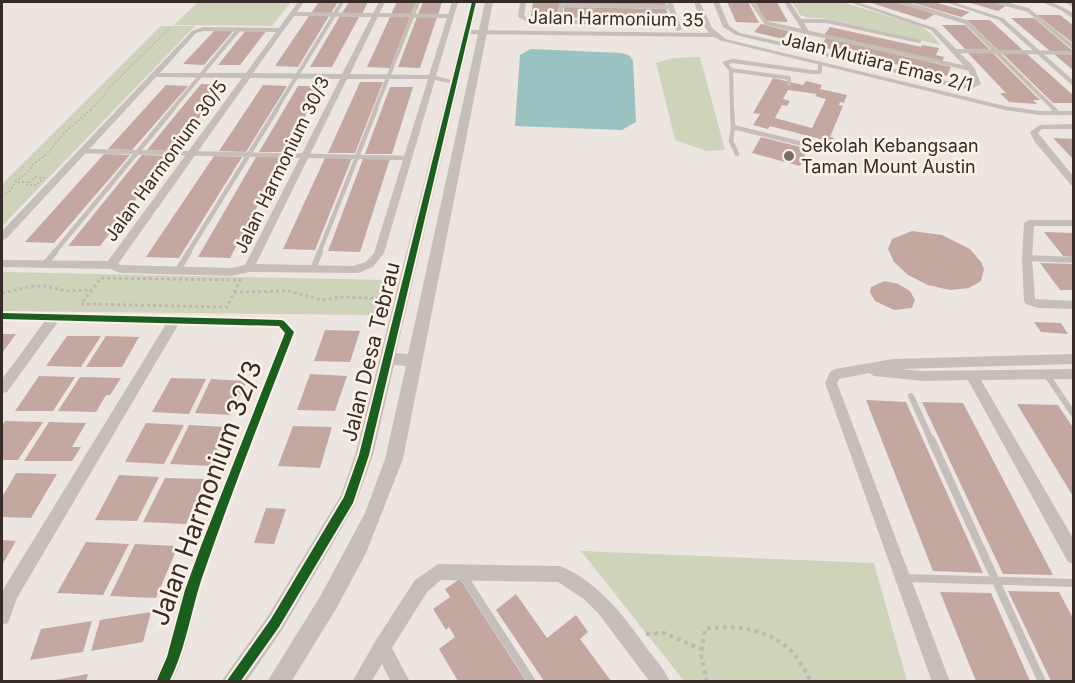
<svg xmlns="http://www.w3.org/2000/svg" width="1075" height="683" font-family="Inter,sans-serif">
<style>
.green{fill:#cfd3b9}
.water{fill:#9ac2c0}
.building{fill:#c2a8a0;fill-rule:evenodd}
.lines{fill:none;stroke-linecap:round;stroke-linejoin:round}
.path-far3{stroke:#bfb7b1;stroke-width:1.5;stroke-dasharray:1.5 1.5;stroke-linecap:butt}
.path-far2{stroke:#bfb7b1;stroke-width:2;stroke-dasharray:2 2;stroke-linecap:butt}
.path-far1{stroke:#bfb7b1;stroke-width:3;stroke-dasharray:3 3;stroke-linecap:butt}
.path{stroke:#bfb7b1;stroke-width:4;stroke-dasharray:4 4;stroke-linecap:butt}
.service-far3{stroke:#c6beb9;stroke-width:4}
.service-far2{stroke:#c6beb9;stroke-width:4.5}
.service-far1{stroke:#c6beb9;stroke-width:6}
.service{stroke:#c6beb9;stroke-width:8}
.minor{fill:#c6beb9;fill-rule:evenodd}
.tertiary{fill:#c6beb9;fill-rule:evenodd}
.cycleway-casing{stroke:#fbf1e7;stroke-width:4}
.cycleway{fill:#1b5e20;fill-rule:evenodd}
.poi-dot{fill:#776c68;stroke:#fbf1e7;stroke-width:2}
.labels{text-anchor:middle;stroke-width:5;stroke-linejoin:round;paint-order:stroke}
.far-street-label{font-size:18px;fill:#372b27;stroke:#fbf1e7}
.far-poi-label{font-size:18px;fill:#372b27;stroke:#fbf1e7;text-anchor:start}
.street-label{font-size:21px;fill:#372b27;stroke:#fbf1e7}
.near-street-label{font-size:26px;fill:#372b27;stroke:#fbf1e7}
</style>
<rect width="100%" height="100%" fill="#ede6e0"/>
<path class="green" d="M 198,2 L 291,2 L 272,26 L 174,25 Z
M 792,2 L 842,2 L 918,25 L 929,32 L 941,45 L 823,18 L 809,18 L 800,15 Z
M 161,26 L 195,26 L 2,226 L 2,184 Z
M 700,57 L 725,150 L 707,151 L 675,140 L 656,63 L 673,58 Z
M 2,272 L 385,280 L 374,315 L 2,311 Z
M 581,551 L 874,563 L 907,681 L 684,681 Z"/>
<path class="water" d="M 531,49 L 622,53 L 630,56 L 633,61 L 636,122 L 622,130 L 515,126 L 520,55 Z"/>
<path class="building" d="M 319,2 L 338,2 L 331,13 L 311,13 Z
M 349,2 L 368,2 L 362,14 L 342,13 Z
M 397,2 L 416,2 L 411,14 L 391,14 Z
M 423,2 L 442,2 L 438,15 L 418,14 Z
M 533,2 L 559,2 L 558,18 L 531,16 Z
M 564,2 L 665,2 L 666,5 L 564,4 Z
M 727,2 L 748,2 L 759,23 L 736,22 Z
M 755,2 L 777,2 L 788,22 L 766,21 Z
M 868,2 L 895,2 L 935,14 L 925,20 Z
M 910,2 L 934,2 L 970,12 L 961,17 Z
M 967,2 L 993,2 L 1007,5 L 998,11 Z
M 564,7 L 666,9 L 669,17 L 665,19 L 564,18 Z
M 1037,15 L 1060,15 L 1074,26 L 1074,44 Z
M 309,16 L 329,16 L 298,67 L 275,66 Z
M 340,16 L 359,17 L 332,67 L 310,67 Z
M 390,17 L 410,17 L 390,68 L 367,67 Z
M 417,17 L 437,17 L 420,68 L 398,67 Z
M 1011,18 L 1034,18 L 1074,52 L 1050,51 Z
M 967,20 L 990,20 L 1023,50 L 998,50 Z
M 761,24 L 780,29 L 789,31 L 783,39 L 754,32 Z
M 942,25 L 965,25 L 990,50 L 965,49 Z
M 830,27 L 921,47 L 922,45 L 939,48 L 936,55 L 944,57 L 942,62 L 824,35 Z
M 215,30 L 234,30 L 204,65 L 183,64 Z
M 246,30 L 267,30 L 240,65 L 218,65 Z
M 826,38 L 951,67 L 947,76 L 820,47 Z
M 968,53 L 993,53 L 1040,100 L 1033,100 L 1037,104 L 1009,102 L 1000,93 L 1006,93 Z
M 1002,53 L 1027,54 L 1074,96 L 1074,103 L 1053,103 Z
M 1054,54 L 1074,55 L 1074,71 Z
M 773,78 L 803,85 L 806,81 L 822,85 L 820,89 L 847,95 L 844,103 L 840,102 L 839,105 L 843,106 L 830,137 L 834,138 L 832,142 L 770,126 L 768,129 L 753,125 L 760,114 L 753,113 ZM 788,90 L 817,94 L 815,96 L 826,99 L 812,128 L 775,118 L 782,105 L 787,106 L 790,101 L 783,99 Z
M 360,82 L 383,82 L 355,153 L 328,153 Z
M 201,84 L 224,85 L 174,151 L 147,150 Z
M 166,85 L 188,86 L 132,150 L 108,149 Z
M 263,85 L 287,86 L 246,152 L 219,151 Z
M 298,86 L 321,86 L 286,152 L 259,152 Z
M 390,87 L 413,87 L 392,154 L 365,154 Z
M 761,137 L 808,149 L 800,166 L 752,153 Z
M 1053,138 L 1074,139 L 1074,160 L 1071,157 Z
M 104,154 L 130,155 L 54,243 L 25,242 Z
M 142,155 L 169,156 L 100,246 L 68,246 Z
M 214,156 L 242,157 L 179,258 L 146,257 Z
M 256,157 L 283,157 L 230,258 L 198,257 Z
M 325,158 L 352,158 L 315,250 L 283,249 Z
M 363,159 L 390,159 L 360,252 L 328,251 Z
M 912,231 L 942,235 L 970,249 L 981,262 L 984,269 L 981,281 L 969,288 L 950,290 L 928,285 L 908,275 L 894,262 L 888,249 L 892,239 Z
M 1044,232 L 1074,233 L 1074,257 L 1063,256 Z
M 1040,263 L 1074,264 L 1074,290 L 1060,290 Z
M 885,281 L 898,284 L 910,291 L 915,300 L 912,308 L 894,310 L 875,301 L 870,292 L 871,287 Z
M 1034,322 L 1061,323 L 1068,334 L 1041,332 Z
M 325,330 L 360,331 L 350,362 L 314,361 Z
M 2,334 L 16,334 L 2,353 Z
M 67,336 L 101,336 L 81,367 L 46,366 Z
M 106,336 L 139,337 L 122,367 L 86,367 Z
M 310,374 L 347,376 L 335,411 L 297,410 Z
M 39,376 L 75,377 L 53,411 L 15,411 Z
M 80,377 L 121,378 L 110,395 L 106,395 L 96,412 L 58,411 Z
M 171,378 L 206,379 L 189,414 L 152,412 Z
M 211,379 L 247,381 L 231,415 L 195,413 Z
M 866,400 L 906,402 L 983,573 L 933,571 Z
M 922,402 L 963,403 L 1053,575 L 1003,574 Z
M 1017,404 L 1058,405 L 1074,429 L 1074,498 Z
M 5,421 L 43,422 L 18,460 L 2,460 L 2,426 Z
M 49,422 L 86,423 L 72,447 L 81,447 L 72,461 L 24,461 Z
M 146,423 L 184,425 L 164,464 L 125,462 Z
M 189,425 L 227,427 L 210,466 L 170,464 Z
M 293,426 L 332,427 L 320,468 L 278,466 Z
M 16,473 L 57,474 L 31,518 L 2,517 L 2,497 Z
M 119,475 L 159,477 L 137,521 L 95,520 Z
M 165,478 L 205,479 L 186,524 L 143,522 Z
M 266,508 L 286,509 L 274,544 L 254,543 Z
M 2,540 L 16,541 L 2,565 Z
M 86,542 L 129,544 L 103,595 L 57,593 Z
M 135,544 L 178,546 L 156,598 L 110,596 Z
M 460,579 L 526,681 L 458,681 L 439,649 L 455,637 L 449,627 L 446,630 L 433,609 L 450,597 L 445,589 Z
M 1008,591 L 1059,592 L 1074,620 L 1074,681 L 1051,681 Z
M 940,592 L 991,593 L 1030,681 L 976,681 Z
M 516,594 L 547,638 L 576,615 L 588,632 L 580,639 L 611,681 L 544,681 L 496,610 Z
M 151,612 L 143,642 L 91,651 L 100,620 Z
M 92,621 L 83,652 L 30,660 L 41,629 Z
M 88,674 L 86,681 L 55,681 L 55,680 Z"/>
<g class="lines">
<path class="path-far3" d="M 90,110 L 102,99 L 107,90 L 171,27"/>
<path class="path-far2" d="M 35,177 L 44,178 L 37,185 L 27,185 Z
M 18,182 L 31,182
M 2,196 L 11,190 L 15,182 L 28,172 L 33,164 L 45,156 L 66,131 L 92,109"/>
<path class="path-far1" d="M 101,278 L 240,280 L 227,307 L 81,304 Z
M 234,292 L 288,291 L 322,300 L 341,297 L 389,299
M 2,293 L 33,286 L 46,286 L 66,291 L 92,290"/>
<path class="path" d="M 646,634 L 664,633 L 701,649
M 707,682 L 701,655 L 705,629 C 733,624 769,629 790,650 C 799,659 805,671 811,682"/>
<path class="service-far3" d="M 561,2 L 561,22
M 752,2 L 766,23 L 971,69
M 901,2 L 966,22 L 1055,110
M 998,2 L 1028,10 L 1074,48
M 561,5 L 671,7
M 293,14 L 451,16
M 955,51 L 1074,53
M 731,70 L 732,110
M 789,84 L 789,78 L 731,70 L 725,63 L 733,61 L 812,72 L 820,72 L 820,63
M 172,110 L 239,29
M 276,110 L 342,2
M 375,110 L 418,2"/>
<path class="service-far2" d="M 732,109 L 733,127 L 803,144
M 1054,109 L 1058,113
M 733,127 L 731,141 L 737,154
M 83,151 L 409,158
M 54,253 L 173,109
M 188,253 L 277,109
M 319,253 L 376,109"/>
<path class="service-far1" d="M 1027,258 L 1074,260
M 45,264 L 55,252
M 313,269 L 320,252
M 178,270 L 189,252
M 1046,374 L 1074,415
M 911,396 L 931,440"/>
<path class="service" d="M 931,439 L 1042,682
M 462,574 L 532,682
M 904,578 L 1074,583"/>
<path class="minor" d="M 298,2 L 304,2 L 253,73 L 342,74 L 379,2 L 385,2 L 350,74 L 429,75 L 452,2 L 458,2 L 436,76 L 459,82 L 455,84 L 435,80 L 384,253 L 373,267 L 358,273 L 249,272 L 232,276 L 120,273 L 110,269 L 2,267 L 2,260 L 108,261 L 242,78 L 156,77 L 6,239 L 2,240 L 2,231 L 192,31 L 203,27 L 279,28 ZM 204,31 L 276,32 L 246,73 L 160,73 L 196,33 ZM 250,78 L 340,79 L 245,265 L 232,268 L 121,265 L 118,264 ZM 347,79 L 428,79 L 374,253 L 366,262 L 353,266 L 256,264 Z
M 520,2 L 526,2 L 524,16 L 531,19 L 673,22 L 666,2 L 672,2 L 682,30 L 677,31 L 674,26 L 530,23 L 518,17 Z
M 694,2 L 700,2 L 712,28 L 726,39 L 1005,106 L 1039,111 L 1074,111 L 1074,115 L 1039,115 L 1005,110 L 722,41 L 714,37 L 467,34 L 464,32 L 467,30 L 709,33 L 700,20 Z
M 713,2 L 719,2 L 729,26 L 740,33 L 795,45 L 804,33 L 784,2 L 790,2 L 801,19 L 826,19 L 921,40 L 921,42 L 919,43 L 826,23 L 804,23 L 810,33 L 801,47 L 959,84 L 973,83 L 968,70 L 931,30 L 849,2 L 857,2 L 935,28 L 974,67 L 981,84 L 971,89 L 959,88 L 736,35 L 723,27 Z
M 945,2 L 953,2 L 1003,18 L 1074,81 L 1074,87 L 999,20 Z
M 1041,2 C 1053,1 1064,7 1074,14 L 1074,19 L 1059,9 Z
M 1065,2 L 1074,3 L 1074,8 Z
M 1074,124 L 1074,129 L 1042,129 L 1038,133 L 1074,177 L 1074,186 L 1071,185 L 1035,142 L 1030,132 L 1040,125 Z
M 1029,220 L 1074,220 L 1074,226 L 1034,226 L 1032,258 L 1035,299 L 1074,301 L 1074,309 L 1038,308 L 1026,304 L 1024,301 L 1022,258 L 1024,223 Z
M 2,312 L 281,319 L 285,320 L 296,332 C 264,413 232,494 204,577 C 192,611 189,649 172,682 L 153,682 L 165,657 L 183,590 L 199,546 L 284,333 L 278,327 L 178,325 L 17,598 L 8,623 L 2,625 L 2,595 L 4,588 L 166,324 L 58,322 L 7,392 L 2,393 L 2,379 L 45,321 L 2,320 Z
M 1074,354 L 1074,364 L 901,369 L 923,371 L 1074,369 L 1074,379 L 981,380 L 1074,540 L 1074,564 L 1068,562 L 968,380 L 923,381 L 874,376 L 869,373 L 839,379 L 837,383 L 950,682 L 932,682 L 825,383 L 830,372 L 835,369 L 893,359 Z
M 438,564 L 560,566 C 599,582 625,617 648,650 C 656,660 665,670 670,682 L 650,682 L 598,613 L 585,600 L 558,582 L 441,580 L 427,592 L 392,648 L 410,682 L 391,682 L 382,664 L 371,682 L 352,682 L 376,640 L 415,580 Z"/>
<path class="tertiary" d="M 470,2 L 478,2 L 396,353 L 408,354 L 485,2 L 493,2 L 403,459 L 366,553 L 336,609 L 291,682 L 267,682 L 321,595 L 365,513 L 385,459 L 406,366 L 394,365 L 373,455 L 355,505 L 282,630 L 246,682 L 221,682 L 268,616 L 341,495 L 355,455 Z"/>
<defs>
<path id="cycleway" d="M 472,2 L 476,2 L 369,455 L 353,503 L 279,627 L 240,682 L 226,682 L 271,619 L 344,497 L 359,455 Z
M 2,313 L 281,320 L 284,321 L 294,332 C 263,412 232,491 204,572 C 191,608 187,647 169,682 L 156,682 L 167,657 L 185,590 L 201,546 L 285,333 L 279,326 L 2,319 Z"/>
</defs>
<use href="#cycleway" class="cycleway-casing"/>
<use href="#cycleway" class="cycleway"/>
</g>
<circle class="poi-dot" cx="789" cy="156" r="6"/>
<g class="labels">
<g class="far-street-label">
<text transform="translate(616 19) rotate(1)" y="6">Jalan Harmonium 35</text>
<text transform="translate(877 62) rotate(14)" y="6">Jalan Mutiara Emas 2/1</text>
<text transform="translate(166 161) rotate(-54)" y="6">Jalan Harmonium 30/5</text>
<text transform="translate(282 165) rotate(-64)" y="6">Jalan Harmonium 30/3</text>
</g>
<g class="far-poi-label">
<text x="801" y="152">Sekolah Kebangsaan<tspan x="801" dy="21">Taman Mount Austin</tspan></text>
</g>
<g class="street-label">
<text transform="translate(371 352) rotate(-76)" y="7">Jalan Desa Tebrau</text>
</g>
<g class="near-street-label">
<text transform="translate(206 493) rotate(-70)" y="9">Jalan Harmonium 32/3</text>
</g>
</g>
<rect width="1075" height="683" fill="none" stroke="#372b27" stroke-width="6"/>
</svg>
